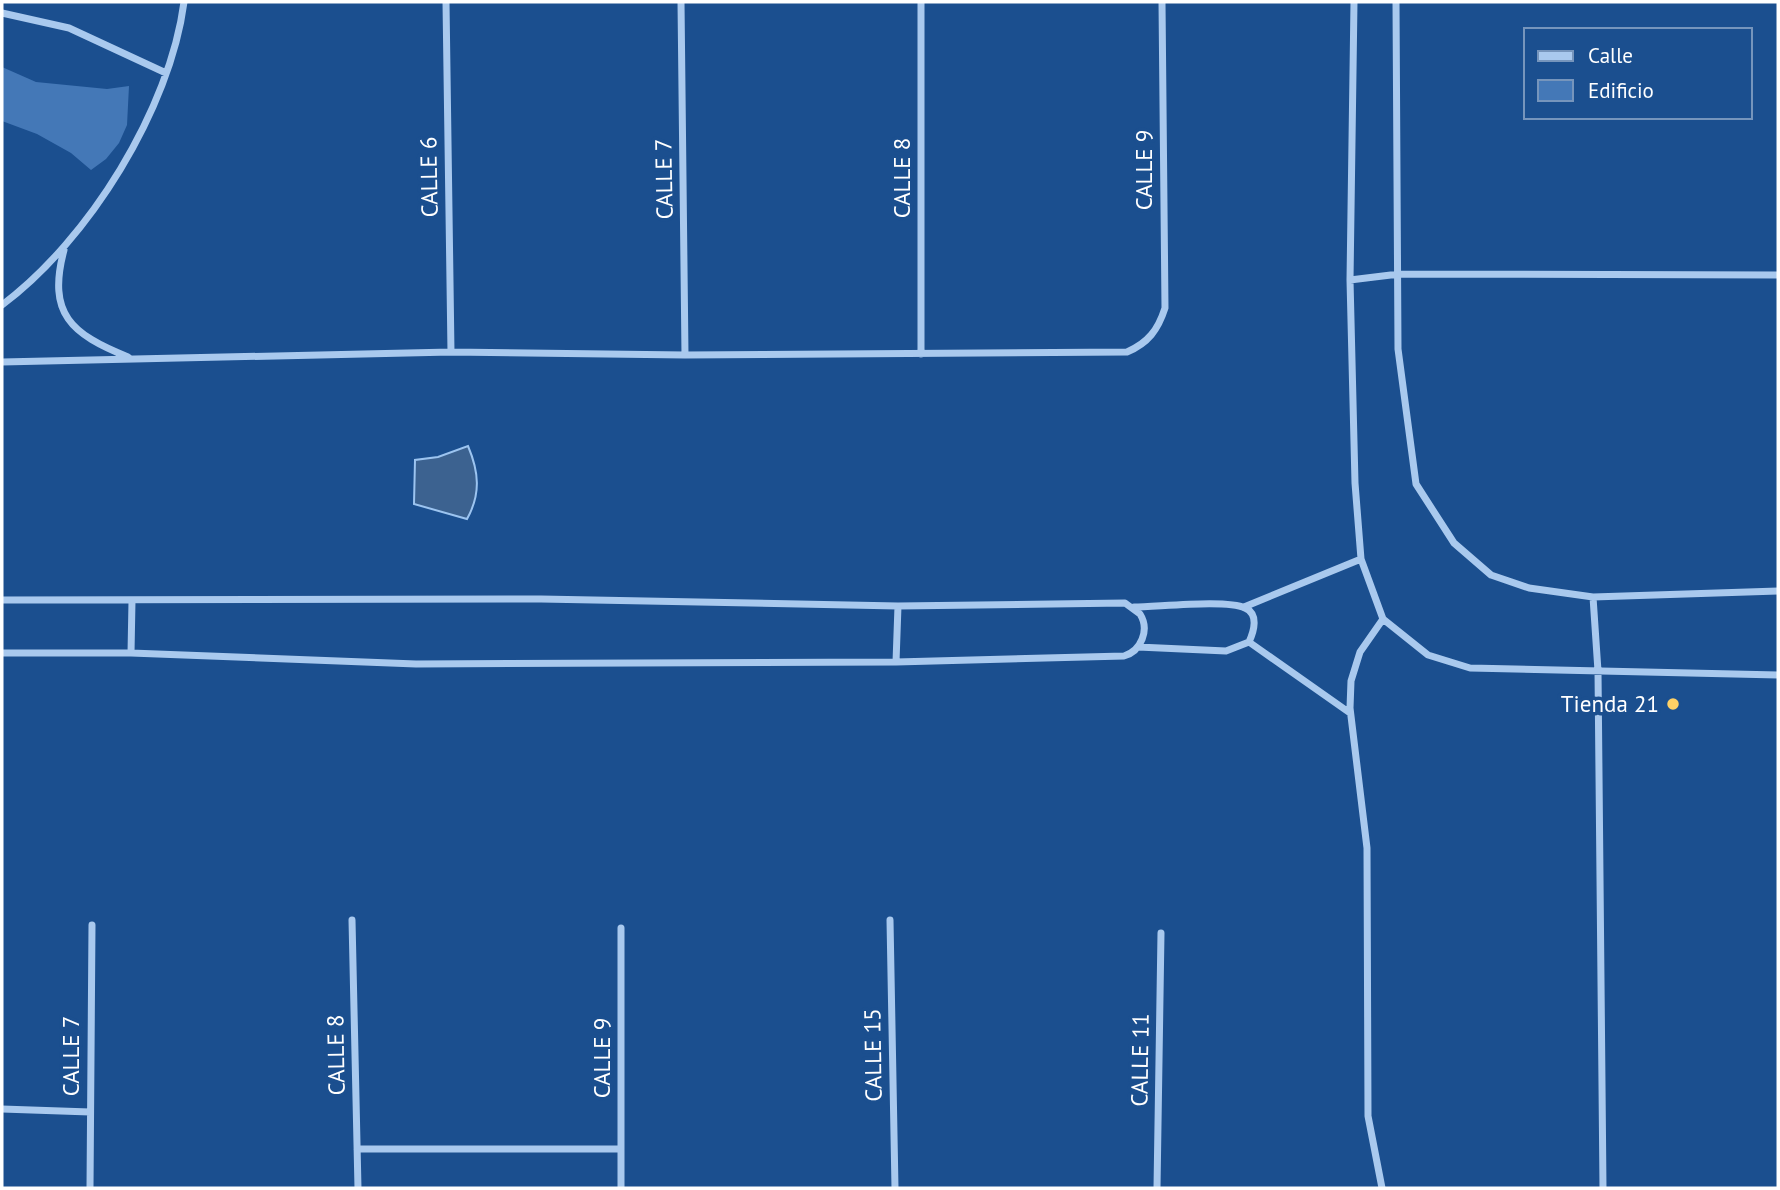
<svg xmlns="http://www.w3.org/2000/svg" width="1780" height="1190" font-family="'PT Sans',sans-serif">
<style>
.water{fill:#3c6290;stroke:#9cc4f0;stroke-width:2}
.building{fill:#4478b7}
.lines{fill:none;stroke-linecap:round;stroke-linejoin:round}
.street{stroke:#a9c9ee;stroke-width:7}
.poi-dot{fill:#ffd166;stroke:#1b4f8f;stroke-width:2.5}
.labels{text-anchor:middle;stroke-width:7;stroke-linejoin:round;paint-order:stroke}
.street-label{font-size:23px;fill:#fff;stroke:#1b4f8f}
.poi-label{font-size:23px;fill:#fff;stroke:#1b4f8f;text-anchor:end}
</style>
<rect width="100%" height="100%" fill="#1b4f8f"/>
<path class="water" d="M 468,446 C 479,472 481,494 467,519 L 414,504 L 415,460 L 438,457 Z"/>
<path class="building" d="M 2,67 L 36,82 L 107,89 L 129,86 L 127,125 L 119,143 L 106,159 L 91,170 L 71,153 L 37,134 L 2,121 Z"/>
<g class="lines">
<path class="street" d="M 446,2 L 451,352
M 681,2 L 685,355
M 1354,2 L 1350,280 L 1355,483 L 1361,559 L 1383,619 L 1428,655 L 1470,668 L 1778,675
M 1396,2 L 1398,349 L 1416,484 L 1454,543 L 1491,575 L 1529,588 L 1593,597 L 1778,591
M 2,13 L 69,28 L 166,73
M 64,250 C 47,314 71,334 128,357
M 1350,280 L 1399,274 L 1778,275
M 2,305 C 89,240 170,109 184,2
M 921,354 L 921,2
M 2,362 L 451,352 L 685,355 L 1127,352 C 1148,343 1158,330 1165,308 L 1162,2
M 1593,597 L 1598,671 L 1603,1188
M 2,600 L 541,599 L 898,606 L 1125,603 L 1140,614 C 1150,630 1141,651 1124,656 L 896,662 L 416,664 L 131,653 L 2,653
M 1134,607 C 1157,607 1227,599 1245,608 C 1259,614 1254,631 1249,642 L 1226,651 L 1138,647
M 1244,607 L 1361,559
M 1249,642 L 1350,713
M 131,653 L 132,601
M 896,662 L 898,606
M 352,920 L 358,1188
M 890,920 L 895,1188
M 2,1109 L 90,1112
M 357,1149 L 621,1149
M 90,1188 L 92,925
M 621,1188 L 621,928
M 1157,1188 L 1161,933
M 1382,1188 L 1368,1116 L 1367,848 L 1350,708 L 1351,681 L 1360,652 L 1383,619"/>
</g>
<circle class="poi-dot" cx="1673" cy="704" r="7"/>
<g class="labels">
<g class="street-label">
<text transform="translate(1144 170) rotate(-90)" y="8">CALLE 9</text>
<text transform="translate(429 177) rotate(-91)" y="8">CALLE 6</text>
<text transform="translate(902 178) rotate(-90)" y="8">CALLE 8</text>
<text transform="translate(664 179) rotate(-91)" y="8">CALLE 7</text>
<text transform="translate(336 1055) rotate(-91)" y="8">CALLE 8</text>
<text transform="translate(873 1055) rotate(-91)" y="8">CALLE 15</text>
<text transform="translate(71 1056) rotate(-90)" y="8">CALLE 7</text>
<text transform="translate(602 1058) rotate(-90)" y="8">CALLE 9</text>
<text transform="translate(1140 1060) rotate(-89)" y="8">CALLE 11</text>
</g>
<g class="poi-label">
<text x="1659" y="712">Tienda 21</text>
</g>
</g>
<rect width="1780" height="1190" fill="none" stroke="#ffffff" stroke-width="7"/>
<rect x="1524" y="28" width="228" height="91" fill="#1b4f8f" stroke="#7695bc" stroke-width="2"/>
<rect x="1538" y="51" width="35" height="10" fill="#a9c9ee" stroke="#7695bc" stroke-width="2"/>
<text x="1588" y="63" font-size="21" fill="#ffffff">Calle</text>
<rect x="1538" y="80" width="35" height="21" fill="#4478b7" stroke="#7695bc" stroke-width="2"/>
<text x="1588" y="98" font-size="21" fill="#ffffff">Edificio</text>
</svg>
